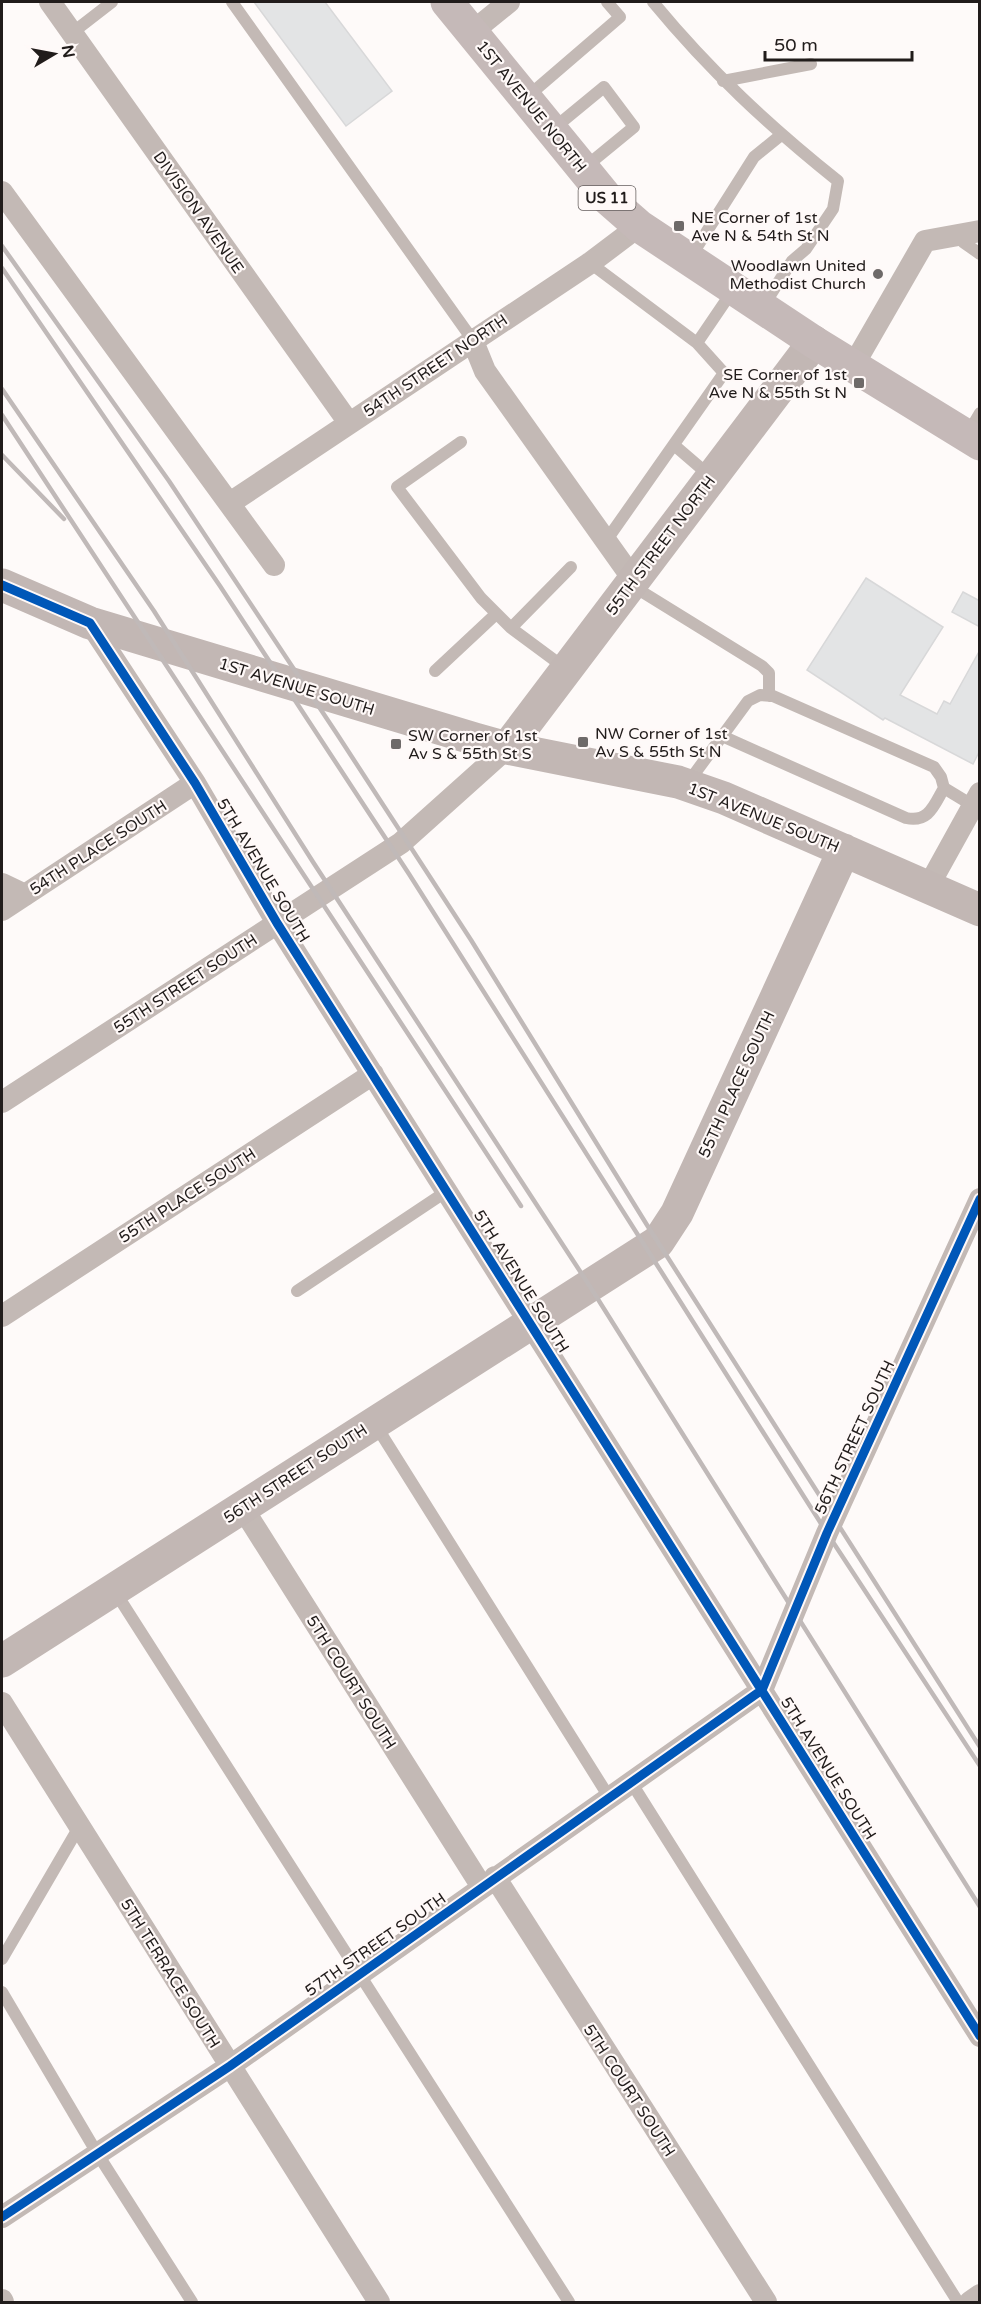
<svg xmlns="http://www.w3.org/2000/svg" width="981" height="2304" font-family="'Varela Round',sans-serif">
<style>
.building{fill:#e3e4e5;stroke:#d8d8d9;stroke-width:1.5}
.lines{fill:none;stroke-linecap:round;stroke-linejoin:round}
.lane{stroke:#c3b9b5;stroke-width:12}
.street{stroke:#c3b9b5;stroke-width:22}
.secondary{stroke:#c2b7b4;stroke-width:33}
.primary{stroke:#c5b9b8;stroke-width:33}
.rail{stroke:#c0b9b8;stroke-width:4.5}
.cycleway-casing{stroke:#fff9f8;stroke-width:13}
.cycleway{stroke:#0057b8;stroke-width:9}
.poi-dot{fill:#6e6a69;stroke:#fff9f8;stroke-width:2}
.labels{text-anchor:middle;stroke-width:4.5;stroke-linejoin:round;paint-order:stroke}
.shield{fill:#fff9f8;stroke:#645e5d;stroke-width:1.5}
.shield-label{font-size:15px;font-weight:bold;fill:#211c1b}
.street-label{font-size:16px;fill:#211c1b;stroke:#fff9f8}
.poi-label{font-size:16px;fill:#211c1b;stroke:#fff9f8;text-anchor:start}
</style>
<rect width="100%" height="100%" fill="#fefaf9"/>
<path class="building" d="M 254,2 L 325,2 L 392,91 L 346,126 Z
M 866,578 L 943,627 L 900,695 L 937,714 L 944,701 L 950,704 L 980,650 L 980,750 L 973,764 L 885,718 L 883,720 L 807,670 Z
M 963,592 L 980,601 L 980,627 L 952,612 Z"/>
<g class="lines">
<path class="lane" d="M 232,2 L 472,339
M 653,2 C 710,71 768,125 838,181 L 833,209 L 806,249 L 792,261 L 762,308
M 72,33 L 112,2
M 723,81 L 811,64
M 527,97 L 620,17 L 607,2
M 553,129 L 604,87 L 634,127 L 584,168
M 960,234 L 963,242 L 980,254
M 690,258 L 754,157 L 781,135
M 590,263 L 697,343 L 733,290
M 967,435 L 980,413
M 461,442 L 397,487 L 481,598 L 511,628 L 565,668
M 674,445 L 710,476
M 606,541 L 724,373 L 697,343
M 631,585 L 762,666 L 769,673 L 769,696
M 511,628 L 571,567
M 435,671 L 496,614
M 722,736 L 906,818 C 929,823 934,805 944,788
M 687,784 L 748,701 L 760,695 L 773,696 L 934,767 L 941,777 L 944,788 L 972,805
M 297,1291 L 447,1191
M 375,1424 L 609,1797
M 114,1590 L 569,2302
M 631,1782 L 958,2302
M 2,1959 L 79,1827
M 2,1992 L 97,2153 L 192,2302"/>
<path class="street" d="M 50,2 L 349,423
M 472,32 L 509,2
M 2,192 L 274,565
M 472,339 L 485,371 L 633,579
M 853,366 L 925,241 L 980,231
M 230,503 L 590,263 L 639,226
M 90,623 L 195,783 L 277,923 L 980,2036
M 2,884 L 25,895
M 928,887 L 980,793
M 2,910 L 195,783
M 2,1102 L 401,843 L 507,748
M 2,1316 L 373,1074
M 242,1507 L 482,1887
M 2,1703 L 379,2302
M 495,1877 L 766,2302
M 2,2217 L 230,2066 L 762,1690 L 827,1533 L 980,1199
M 2,2300 L 3,2302
M 970,2302 L 980,2295"/>
<path class="secondary" d="M 2,585 L 90,623 L 475,739 L 507,748 L 678,782 L 724,798 L 980,910
M 507,748 L 814,342
M 2,1661 L 658,1242 L 677,1213 L 844,850"/>
<path class="primary" d="M 447,2 L 607,198 L 639,226 L 814,342 L 980,444"/>
<path class="rail" d="M 2,246 L 169,481 L 337,734 L 471,940 L 647,1225 L 980,1747
M 2,268 L 220,586 L 409,874 L 827,1533 L 980,1766
M 2,389 L 154,611 L 313,862 L 589,1285 L 980,1907
M 2,415 L 521,1206
M 2,455 L 64,519"/>
<defs>
<path id="cycleway" d="M 2,585 L 90,623 L 195,783 L 277,923 L 980,2036
M 2,2217 L 230,2066 L 762,1690 L 827,1533 L 980,1199"/>
</defs>
<use href="#cycleway" class="cycleway-casing"/>
<use href="#cycleway" class="cycleway"/>
</g>
<g class="poi-dot">
<rect x="673" y="220" width="12" height="12" rx="3"/>
<circle cx="878" cy="274" r="6"/>
<rect x="853" y="377" width="12" height="12" rx="3"/>
<rect x="577" y="736" width="12" height="12" rx="3"/>
<rect x="390" y="738" width="12" height="12" rx="3"/>
</g>
<g class="labels">
<rect class="shield" x="578.5" y="186" width="57" height="24" rx="4.5"/>
<g class="shield-label">
<text x="607" y="203">US 11</text>
</g>
<g class="street-label">
<text transform="translate(532 106) rotate(51)" y="6">1ST AVENUE NORTH</text>
<text transform="translate(199 212) rotate(55)" y="6">DIVISION AVENUE</text>
<text transform="translate(435 365) rotate(-34)" y="6">54TH STREET NORTH</text>
<text transform="translate(660 545) rotate(-53)" y="6">55TH STREET NORTH</text>
<text transform="translate(297 686) rotate(17)" y="6">1ST AVENUE SOUTH</text>
<text transform="translate(764 817) rotate(22)" y="6">1ST AVENUE SOUTH</text>
<text transform="translate(98 847) rotate(-33)" y="6">54TH PLACE SOUTH</text>
<text transform="translate(264 870) rotate(59)" y="6">5TH AVENUE SOUTH</text>
<text transform="translate(185 983) rotate(-33)" y="6">55TH STREET SOUTH</text>
<text transform="translate(736 1084) rotate(-65)" y="6">55TH PLACE SOUTH</text>
<text transform="translate(187 1195) rotate(-33)" y="6">55TH PLACE SOUTH</text>
<text transform="translate(522 1281) rotate(58)" y="6">5TH AVENUE SOUTH</text>
<text transform="translate(854 1437) rotate(-65)" y="6">56TH STREET SOUTH</text>
<text transform="translate(295 1473) rotate(-33)" y="6">56TH STREET SOUTH</text>
<text transform="translate(352 1682) rotate(58)" y="6">5TH COURT SOUTH</text>
<text transform="translate(829 1768) rotate(58)" y="6">5TH AVENUE SOUTH</text>
<text transform="translate(375 1944) rotate(-35)" y="6">57TH STREET SOUTH</text>
<text transform="translate(171 1973) rotate(58)" y="6">5TH TERRACE SOUTH</text>
<text transform="translate(630 2090) rotate(57)" y="6">5TH COURT SOUTH</text>
</g>
<g class="poi-label">
<text x="691" y="223">NE Corner of 1st<tspan x="691" dy="18">Ave N &amp; 54th St N</tspan></text>
<text x="866" y="271" text-anchor="end">Woodlawn United<tspan x="866" dy="18">Methodist Church</tspan></text>
<text x="847" y="380" text-anchor="end">SE Corner of 1st<tspan x="847" dy="18">Ave N &amp; 55th St N</tspan></text>
<text x="595" y="739">NW Corner of 1st<tspan x="595" dy="18">Av S &amp; 55th St N</tspan></text>
<text x="408" y="741">SW Corner of 1st<tspan x="408" dy="18">Av S &amp; 55th St S</tspan></text>
</g>
</g>
<rect width="981" height="2304" fill="none" stroke="#211c1b" stroke-width="6"/>
<g transform="translate(54 54) rotate(80)" stroke="#fff9f8" stroke-width="4.5" paint-order="stroke">
<path d="M0-4.5L10 22L0 15L-10 22Z" fill="#211c1b"/>
<text y="-9" font-size="16" font-weight="bold" text-anchor="middle" fill="#211c1b">N</text>
</g>
<path d="M765 51v9h147v-9" fill="none" stroke="#211c1b" stroke-width="3"/>
<text x="774" y="51" font-size="18" fill="#211c1b" stroke="#fff9f8" stroke-width="4.5" paint-order="stroke">50 m</text>
</svg>
